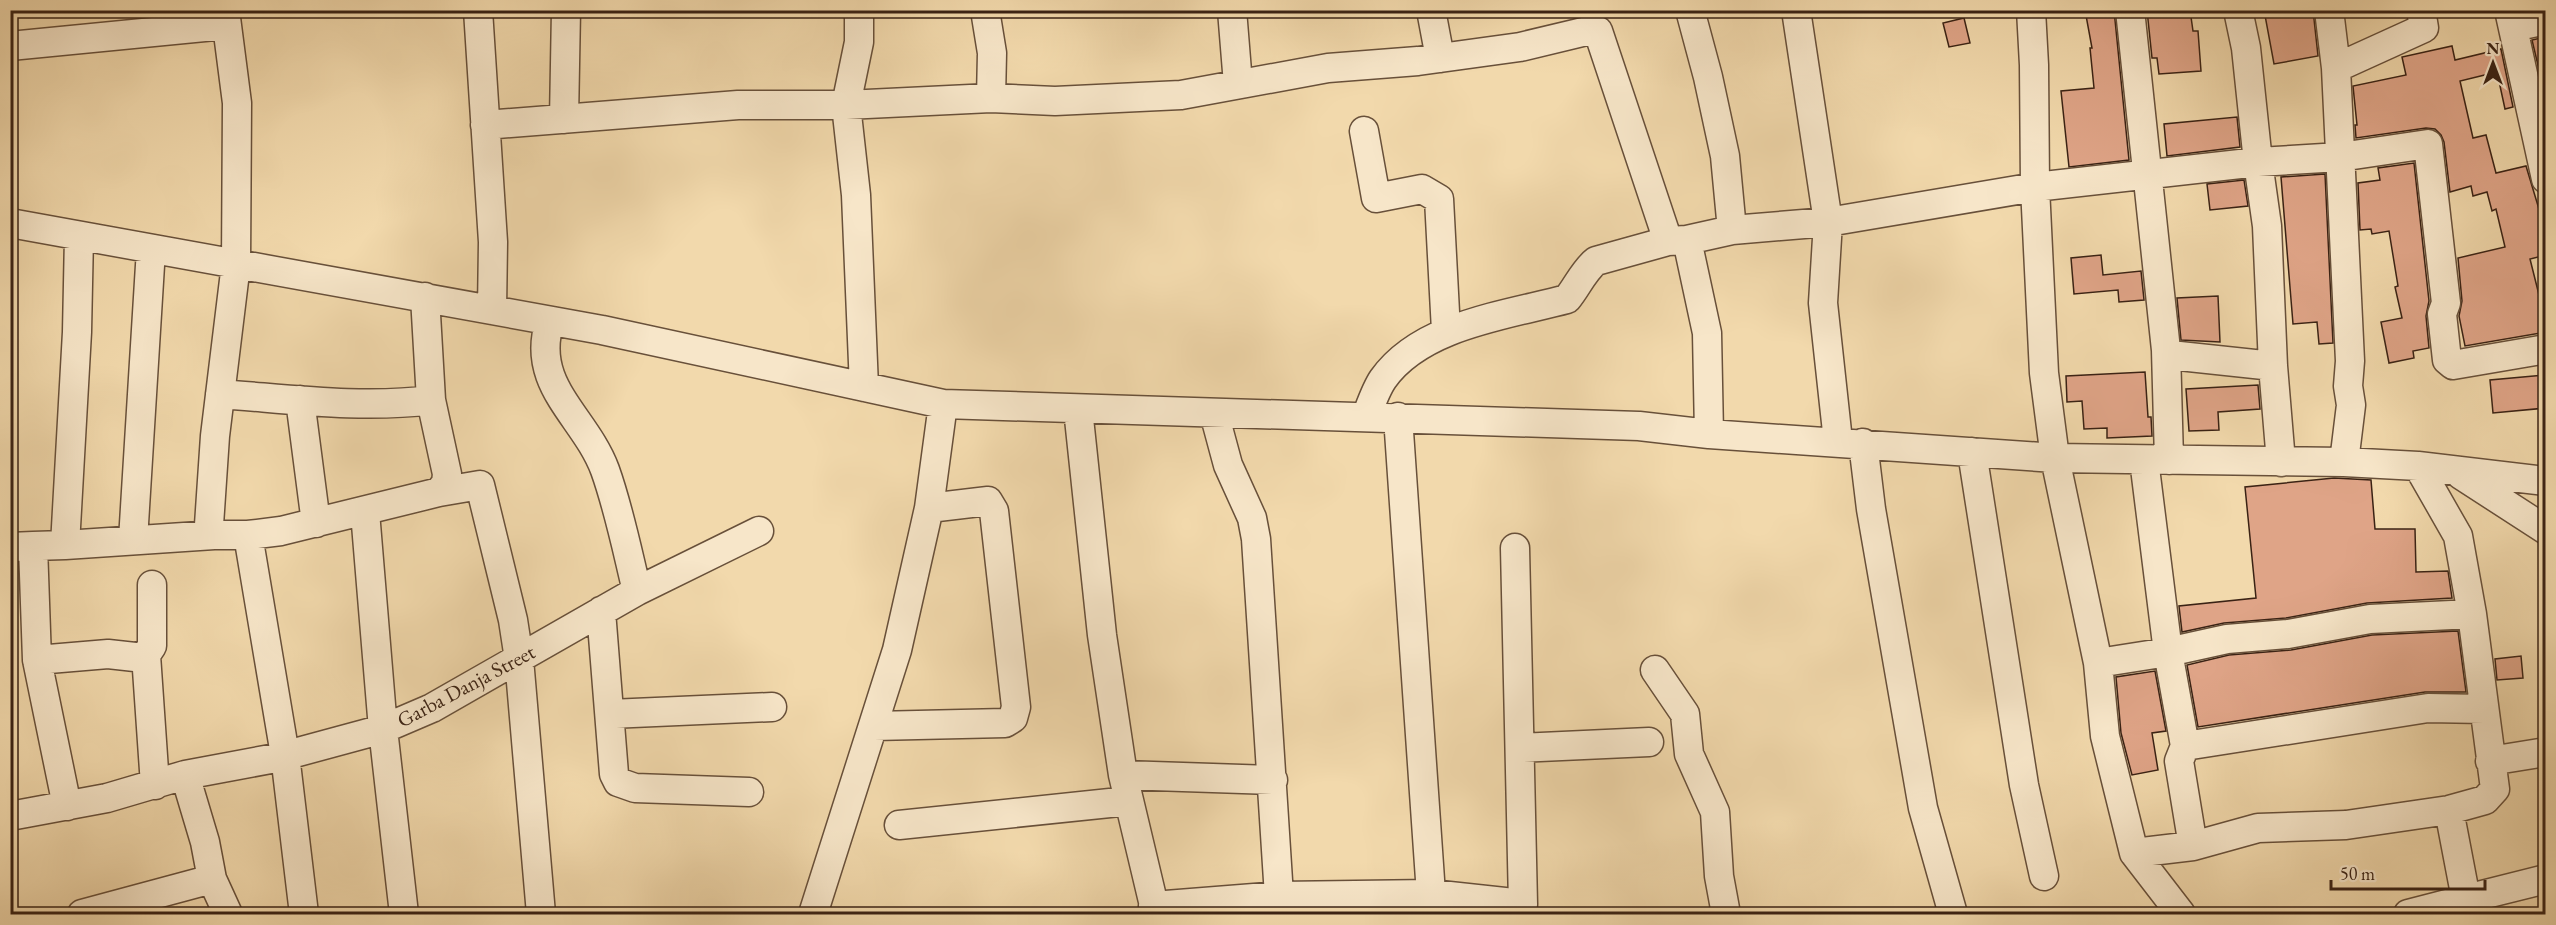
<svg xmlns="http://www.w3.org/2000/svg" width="2556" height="925" font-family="'EB Garamond',serif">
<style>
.building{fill:#dfa487;stroke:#3a2214;stroke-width:1.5}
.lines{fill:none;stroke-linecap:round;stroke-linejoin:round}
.minor-casing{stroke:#68503a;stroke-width:31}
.minor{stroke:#f7e6c9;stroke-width:28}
.labels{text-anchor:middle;stroke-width:5;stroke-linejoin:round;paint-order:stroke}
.street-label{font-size:21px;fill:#3a2214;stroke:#f7e6c9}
</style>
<rect width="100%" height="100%" fill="#f2d9ac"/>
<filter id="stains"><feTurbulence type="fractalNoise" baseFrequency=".00333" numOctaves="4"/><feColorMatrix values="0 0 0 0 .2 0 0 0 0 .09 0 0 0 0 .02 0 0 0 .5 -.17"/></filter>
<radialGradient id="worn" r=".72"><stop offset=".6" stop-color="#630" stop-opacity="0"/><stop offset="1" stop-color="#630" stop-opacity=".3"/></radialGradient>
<path class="building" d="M 2085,10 L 2114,10 L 2129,160 L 2069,167 L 2061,91 L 2094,88 L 2090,48 L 2092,48 Z
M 2147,10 L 2190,10 L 2193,31 L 2198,31 L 2201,71 L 2159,74 L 2157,58 L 2152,58 Z
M 2264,10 L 2313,10 L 2318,56 L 2274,64 Z
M 1964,18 L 1970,43 L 1949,47 L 1943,23 Z
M 2546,37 L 2546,82 L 2542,82 L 2532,40 Z
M 2452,46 L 2455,60 L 2501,49 L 2513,107 L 2505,109 L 2497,72 L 2460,81 L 2473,138 L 2486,135 L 2496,173 L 2526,166 L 2542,219 L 2546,218 L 2546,255 L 2530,259 L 2540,299 L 2546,297 L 2546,332 L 2465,346 L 2459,316 L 2462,301 L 2458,258 L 2505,247 L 2496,209 L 2492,211 L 2487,192 L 2473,196 L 2471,186 L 2450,192 L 2444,142 L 2441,135 L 2435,129 L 2426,128 L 2356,138 L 2355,125 L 2357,125 L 2353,86 L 2406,75 L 2402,57 Z
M 2237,117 L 2240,147 L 2167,156 L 2164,124 Z
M 2414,163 L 2429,301 L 2426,316 L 2429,348 L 2413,351 L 2414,358 L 2389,363 L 2381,322 L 2402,318 L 2395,287 L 2398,286 L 2389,231 L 2372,234 L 2371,229 L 2360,230 L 2358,183 L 2380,180 L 2378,168 Z
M 2325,174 L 2333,343 L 2319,344 L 2317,322 L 2293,324 L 2281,177 Z
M 2244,180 L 2248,206 L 2210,210 L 2207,184 Z
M 2101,255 L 2103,275 L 2141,271 L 2144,300 L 2119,302 L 2118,290 L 2074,294 L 2071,258 Z
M 2218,296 L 2220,342 L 2181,340 L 2177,298 Z
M 2145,372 L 2148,417 L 2151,417 L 2152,436 L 2107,438 L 2107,428 L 2084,429 L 2082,401 L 2067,402 L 2066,376 Z
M 2546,375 L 2546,408 L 2493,413 L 2490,380 Z
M 2258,385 L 2260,409 L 2218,412 L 2219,430 L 2189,431 L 2186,389 Z
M 2334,478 L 2371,480 L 2375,529 L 2415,529 L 2416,572 L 2448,571 L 2452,598 L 2367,603 L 2286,618 L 2224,623 L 2182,632 L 2179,606 L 2256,598 L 2245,487 Z
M 2458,631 L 2466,692 L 2425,692 L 2198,727 L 2187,665 L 2229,655 L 2291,650 L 2372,635 Z
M 2521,656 L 2523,678 L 2497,680 L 2495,659 Z
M 2155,671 L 2166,731 L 2152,733 L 2158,770 L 2132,775 L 2121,733 L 2116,677 Z"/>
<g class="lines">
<defs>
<path id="minor" d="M 478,10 L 493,242 L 492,310
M 859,10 L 859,42 L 846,105 L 856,195 L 864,387
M 985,10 L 992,53 L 991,98
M 1232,10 L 1238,84
M 1431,10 L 1440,58
M 1690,10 L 1708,77 L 1725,156 L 1732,230
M 1796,10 L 1828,222 L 1823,303 L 1838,441
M 2031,10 L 2034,65 L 2035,187 L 2044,373 L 2055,458 L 2098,663 L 2105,736 L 2134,853 L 2181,914
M 2130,10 L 2166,350 L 2170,355 L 2273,366
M 2238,10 L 2246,48 L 2258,162 L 2267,226 L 2273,366 L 2281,462
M 2329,10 L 2336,68 L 2350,361 L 2348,386 L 2351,405 L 2344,462
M 2509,10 L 2546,179
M 2513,27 L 2546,20
M 10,46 L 225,25
M 2336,68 L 2424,28 L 2421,10
M 564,119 L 566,10
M 485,125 L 738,105 L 846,105 L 991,98 L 1055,101 L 1181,95 L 1328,68 L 1418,61 L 1520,47 L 1591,30 L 1598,31 L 1668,241
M 1364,131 L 1376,198 L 1422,189 L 1439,199 L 1446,331
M 10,223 L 602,330 L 943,404 L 1639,426 L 1709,434 L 2055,458 L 2344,462 L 2418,466 L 2546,481
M 1687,240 L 1707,333 L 1709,434
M 425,297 L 431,400 L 447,474 L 446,483 L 439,492
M 550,321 C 529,385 585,416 605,470 C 619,509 627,550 637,591
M 2166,350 L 2169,460
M 220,394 C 290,399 362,409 431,400
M 300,400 L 316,523
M 1078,409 L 1102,635 L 1123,775 L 1156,914
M 1214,413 L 1228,465 L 1252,518 L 1256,539 L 1279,896 L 1431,894 L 1523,904 L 1522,914
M 1366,417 C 1371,404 1376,389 1383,379 C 1421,325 1507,315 1567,299 C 1577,287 1584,270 1596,261 L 1668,241 L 1687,240 L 1732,230 L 1828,222 L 2035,187 L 2258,162 L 2340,157 L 2428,144 L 2446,303 L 2442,314 L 2447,360 L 2453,365 L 2546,349
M 1398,417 L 1431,894
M 1863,443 L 1871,509 L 1923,808 L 1953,914
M 1972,452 L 2024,785 L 2044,876
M 2144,460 L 2168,652 L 2185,746
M 2461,475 L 2546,530
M 365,512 L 383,729 L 404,914
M 214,535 L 209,525 L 215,436 L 236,264 L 237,103 L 225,10
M 248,535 L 285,755 L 304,914
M 133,540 L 151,249
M 65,545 L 214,535 L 248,535 L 281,531 L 439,492 L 480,485 L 513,620 L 519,659 L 541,914
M 33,546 L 65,545 L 77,332 L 79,236
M 10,547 L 33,546 L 37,660 L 67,806
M 1515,548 L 1523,904
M 601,611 L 614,774 L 618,782 L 635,788 L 749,792
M 146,655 L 152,646 L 152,585
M 37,660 L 108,654 L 135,657 L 146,655 L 155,785
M 2098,663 L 2168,652 L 2227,639 L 2288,634 L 2370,619 L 2472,614
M 1655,670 L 1685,714 L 1689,754 L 1715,812 L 1719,876 L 1726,914
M 610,714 L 772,707
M 874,726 L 1005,723 L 1013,718 L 1016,707 L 994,511 L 988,501 L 929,508
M 1520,748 L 1649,742
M 2490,761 L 2546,752
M 185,775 L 205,842 L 212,879 L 228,914
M 1123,775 L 1273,780
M 10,816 L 107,798 L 185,775 L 276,758 L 383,729 L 432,708 L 637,591 L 759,531
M 899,825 L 1129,801
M 2193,846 L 2179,761 L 2185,746 L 2428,708 L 2484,709
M 2134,853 L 2193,846 L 2258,828 L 2346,825 L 2449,810 L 2485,800 L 2495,789 L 2472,614 L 2458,536 L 2418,466
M 2462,900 L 2546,879
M 1153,906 L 1279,896
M 82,914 L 212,879
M 813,914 L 897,650 L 929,508 L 943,404
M 2408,914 L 2466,899 L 2449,810"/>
</defs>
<use href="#minor" class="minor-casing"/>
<use href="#minor" class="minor"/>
</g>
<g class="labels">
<g class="street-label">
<text transform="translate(466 686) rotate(-28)" y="7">Garba Danja Street</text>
</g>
</g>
<rect width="2556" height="925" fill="none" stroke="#f2d9ac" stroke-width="36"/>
<rect x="12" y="12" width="2532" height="901" fill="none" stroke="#3a2214" stroke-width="3"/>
<rect x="18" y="18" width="2520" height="889" fill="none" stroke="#3a2214" stroke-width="1.5"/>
<g transform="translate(2493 63)" stroke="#f7e6c9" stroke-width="4.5" paint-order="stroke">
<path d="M0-4.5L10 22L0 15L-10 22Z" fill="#3a2214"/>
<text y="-9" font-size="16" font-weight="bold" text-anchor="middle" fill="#3a2214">N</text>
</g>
<path d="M2331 880v9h154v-9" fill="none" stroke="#3a2214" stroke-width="3"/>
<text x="2340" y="880" font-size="18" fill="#3a2214" stroke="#f7e6c9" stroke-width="4.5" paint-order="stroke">50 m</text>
<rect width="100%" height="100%" filter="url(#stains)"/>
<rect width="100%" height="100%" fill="url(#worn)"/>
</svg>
